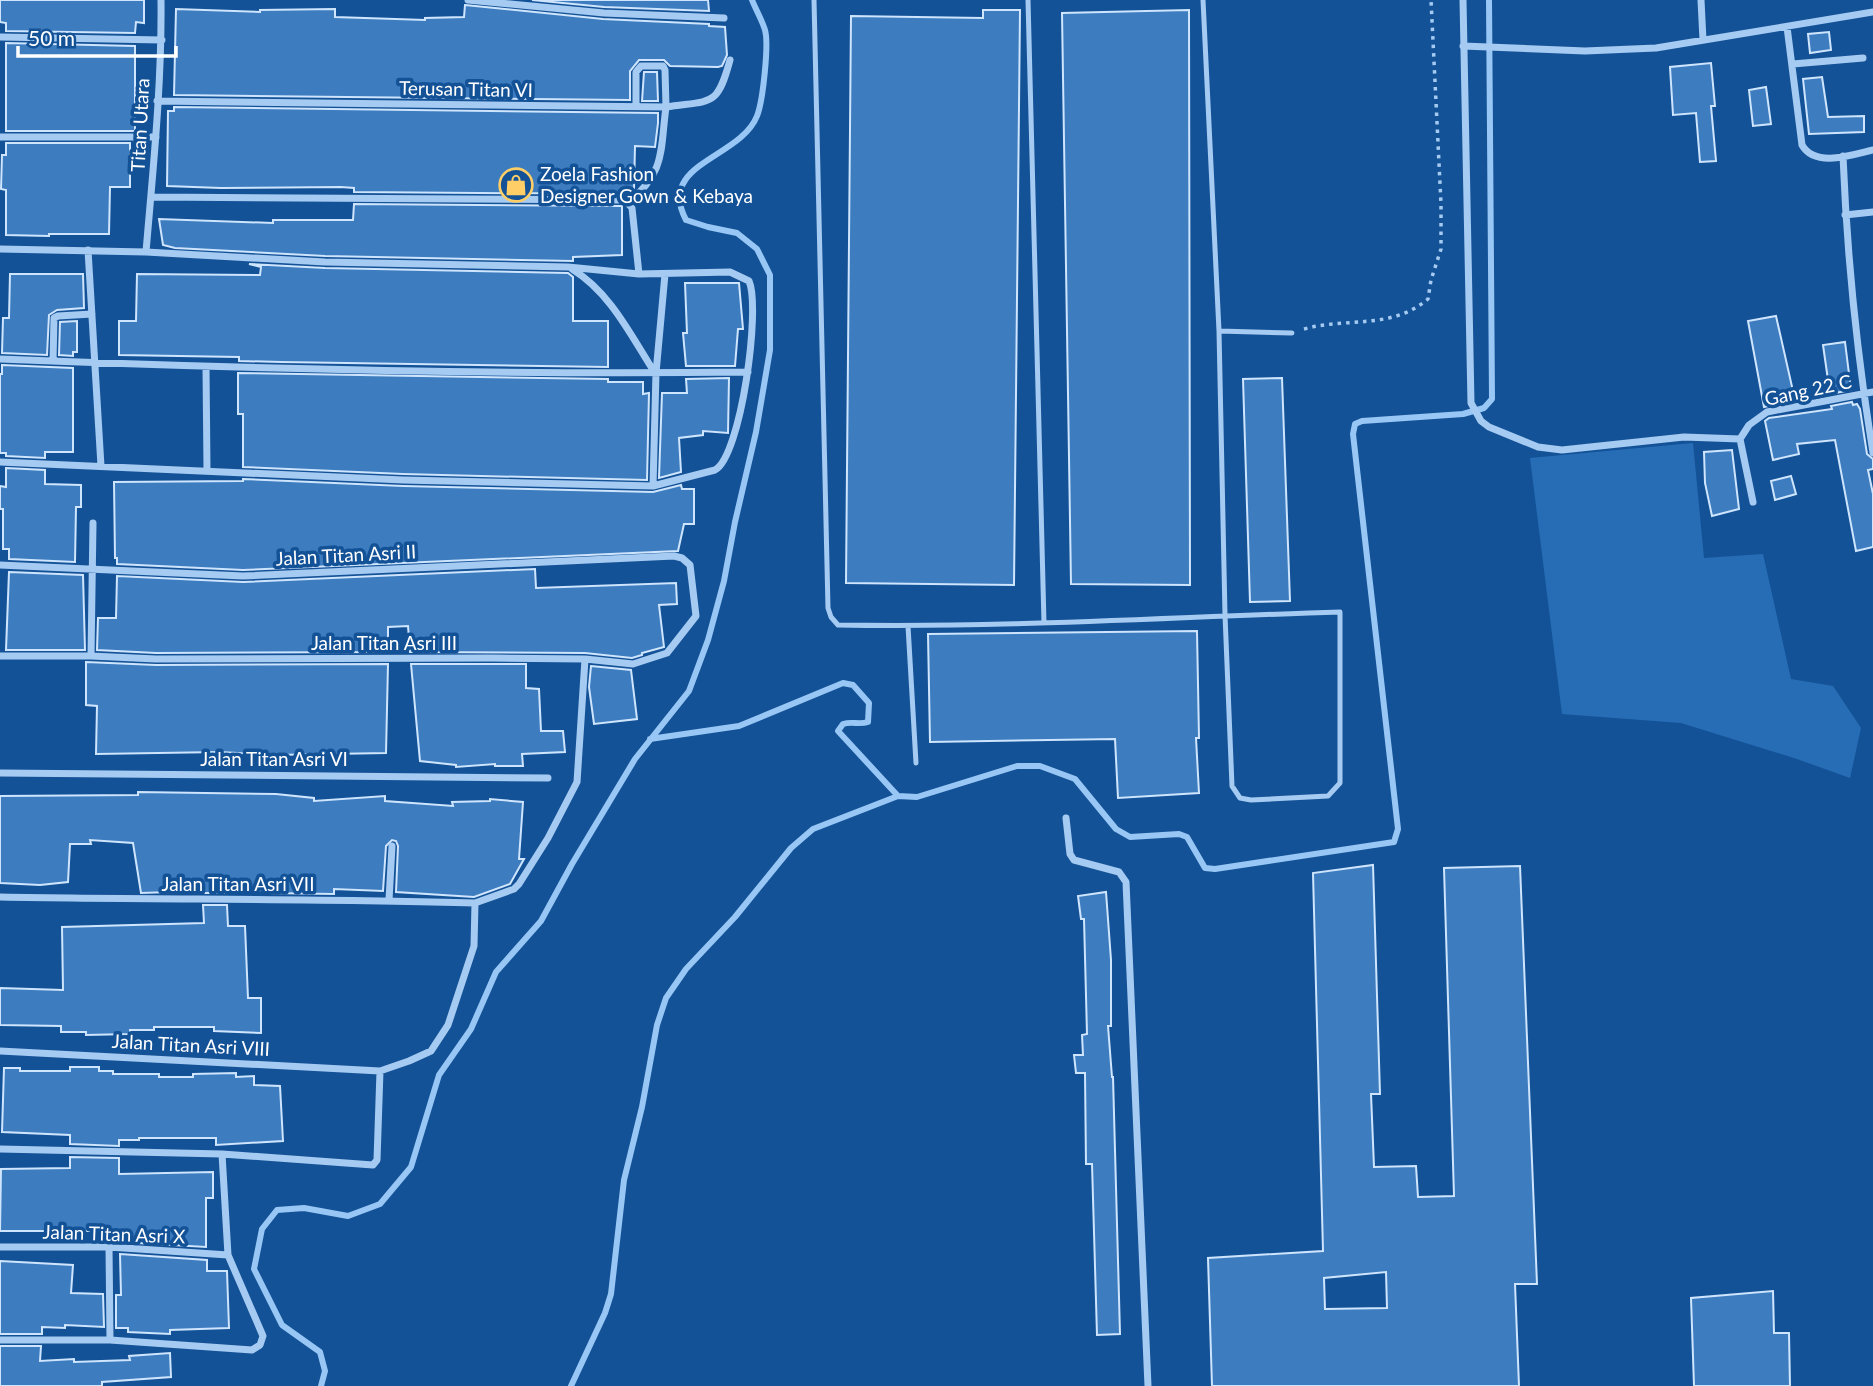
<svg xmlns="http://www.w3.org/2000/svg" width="1873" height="1386" font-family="Lato,sans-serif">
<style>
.green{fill:#276db6}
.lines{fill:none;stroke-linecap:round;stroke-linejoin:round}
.stream{stroke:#98c7f5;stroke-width:6}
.building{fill:#3d7cbf;stroke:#cee5fd;stroke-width:2;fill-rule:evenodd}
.path{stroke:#a6cbf2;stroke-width:3.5;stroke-dasharray:3.5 5;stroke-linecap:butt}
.lane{stroke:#a6cbf2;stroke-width:5}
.street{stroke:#a6cbf2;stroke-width:7}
.labels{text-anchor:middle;stroke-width:7;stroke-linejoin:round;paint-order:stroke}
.street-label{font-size:19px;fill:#fff;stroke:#145297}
.poi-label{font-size:19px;fill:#fff;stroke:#145297;text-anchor:start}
</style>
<rect width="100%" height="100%" fill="#145297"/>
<path class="green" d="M 1693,443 L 1704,558 L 1763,554 L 1791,679 L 1833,686 L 1861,728 L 1850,778 L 1797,759 L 1681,723 L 1562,714 L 1530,458 Z"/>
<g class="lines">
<path class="stream" d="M 650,739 L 739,726 L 843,683 L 853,685 L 869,703 L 868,722 C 859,725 852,721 843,724 L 838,731 L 898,796 L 917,797 L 1017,766 L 1040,766 L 1075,779 L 1116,829 L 1130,837 L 1179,834 L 1187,837 L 1205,868 L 1215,869 L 1394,842 L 1398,829 L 1353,434 L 1355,424 L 1362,421 L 1463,414 L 1484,408 L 1492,399 L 1489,0
M 321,1386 L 325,1371 L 320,1352 L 282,1325 L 254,1269 L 262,1229 L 277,1210 L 304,1208 L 348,1216 L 380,1204 L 411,1167 L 439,1075 L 471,1029 L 496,972 L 541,921 L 572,864 L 635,759 L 689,691 L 708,640 L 724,581 L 735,522 L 756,432 L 770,350 L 770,275 L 757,249 L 737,233 L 708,227 L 686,220 C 656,163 740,159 757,116 C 763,101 769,44 765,30 C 762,20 756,10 752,0
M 571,1386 L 605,1313 L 611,1294 L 624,1180 L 642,1107 L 657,1025 L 666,998 L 686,969 L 735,917 L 791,848 L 813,829 L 898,796"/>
</g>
<path class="building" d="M 0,0 L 144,0 L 144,23 L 136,22 L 135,33 L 6,31 L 6,23 L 0,22 Z
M 532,0 L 708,0 L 709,11 L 604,7 Z
M 465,5 L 603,19 L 709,24 L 709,26 L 725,27 L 727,55 L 722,66 L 718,67 L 670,66 L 664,60 L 639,60 L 630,71 L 630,100 L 174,95 L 176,9 L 260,12 L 260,10 L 335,9 L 335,17 L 425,20 L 425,18 L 464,17 Z
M 983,10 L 1020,10 L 1014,585 L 846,583 L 851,16 L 983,18 Z
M 1189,10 L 1190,585 L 1071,584 L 1062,13 Z
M 1829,32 L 1831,50 L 1810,53 L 1808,34 Z
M 6,43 L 135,46 L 135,131 L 6,131 Z
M 1711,63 L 1715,106 L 1711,106 L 1716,161 L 1700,162 L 1696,113 L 1673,115 L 1670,67 Z
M 644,72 L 657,72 L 658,101 L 642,101 Z
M 1822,77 L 1828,117 L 1864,116 L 1864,132 L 1809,134 L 1803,79 Z
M 1766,87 L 1771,124 L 1753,126 L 1749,90 Z
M 174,107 L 658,113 L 658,123 L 655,147 L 635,146 L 634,189 L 629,194 L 354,192 L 354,188 L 341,187 L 221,188 L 167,186 L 168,111 L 174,111 Z
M 6,143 L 130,143 L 130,187 L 110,187 L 109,234 L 49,234 L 49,236 L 6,235 L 6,190 L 1,189 L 2,155 L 6,155 Z
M 354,204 L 622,206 L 622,255 L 573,257 L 573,261 L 325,256 L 175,248 L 163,245 L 159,219 L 273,223 L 273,220 L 353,220 Z
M 249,264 L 325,268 L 568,273 L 573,277 L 573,321 L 608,321 L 608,367 L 281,362 L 239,361 L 239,357 L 119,355 L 119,321 L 136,321 L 137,274 L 260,275 L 261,267 Z
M 10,274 L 83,274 L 84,308 L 57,310 L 49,315 L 47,355 L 2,353 L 3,318 L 9,318 Z
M 685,283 L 739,283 L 743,329 L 738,329 L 735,366 L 686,366 L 683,333 L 687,333 Z
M 1776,316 L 1795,400 L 1764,407 L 1748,321 Z
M 77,321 L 77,352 L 73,352 L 73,356 L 59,355 L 60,322 Z
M 1845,342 L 1851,390 L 1830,394 L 1823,345 Z
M 2,365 L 73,368 L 73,452 L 45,452 L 45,458 L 6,456 L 6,453 L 0,453 L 0,374 L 2,374 Z
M 238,373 L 608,379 L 608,382 L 643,382 L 643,394 L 649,393 L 647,480 L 403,474 L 243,467 L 243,414 L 238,414 Z
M 729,378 L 728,433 L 703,431 L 703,435 L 679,438 L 681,472 L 659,478 L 662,393 L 687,393 L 686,379 Z
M 1282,378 L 1290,601 L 1250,602 L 1243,379 Z
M 1852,402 L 1853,405 L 1857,404 L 1860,409 L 1867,454 L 1873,459 L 1873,469 L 1868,470 L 1873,494 L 1873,547 L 1856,551 L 1835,440 L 1797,444 L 1799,454 L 1773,460 L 1765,421 L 1769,418 L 1832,409 L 1831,406 Z
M 1732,450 L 1739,509 L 1712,516 L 1705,483 L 1704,452 Z
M 6,468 L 45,470 L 45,484 L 81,485 L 81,507 L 76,507 L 75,562 L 9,559 L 9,549 L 3,549 L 3,509 L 0,509 L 0,486 L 6,487 Z
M 1791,476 L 1796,494 L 1775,500 L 1771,481 Z
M 243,479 L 403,486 L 653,492 L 681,485 L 682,489 L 694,489 L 694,524 L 684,524 L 678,551 L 243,570 L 117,564 L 117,558 L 115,558 L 114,482 L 243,481 Z
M 535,569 L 536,588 L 676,583 L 677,604 L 659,605 L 664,647 L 642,653 L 642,655 L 632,658 L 585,653 L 410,652 L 408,626 L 388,627 L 388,652 L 156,653 L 97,650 L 98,618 L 116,618 L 117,576 L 243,582 Z
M 9,572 L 83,575 L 85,650 L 6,650 Z
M 1197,631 L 1199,738 L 1196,738 L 1199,793 L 1118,798 L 1115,739 L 930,742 L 928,634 Z
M 86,662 L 156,665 L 388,664 L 386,753 L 273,755 L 220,752 L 96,754 L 97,706 L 86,705 Z
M 411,664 L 526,664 L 526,688 L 539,689 L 541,731 L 563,731 L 565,752 L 522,754 L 523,766 L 495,766 L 495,764 L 456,767 L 456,765 L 420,761 Z
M 591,666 L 631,670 L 637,719 L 594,724 L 589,687 Z
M 138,792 L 276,794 L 314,798 L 314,801 L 385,796 L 385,801 L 453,806 L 452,802 L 490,801 L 490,799 L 523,802 L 519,859 L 524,859 L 510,884 L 474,897 L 396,892 L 398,846 L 396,841 L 392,840 L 386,846 L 383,891 L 334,889 L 334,894 L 268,893 L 267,889 L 243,893 L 202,893 L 201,891 L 141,893 L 133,843 L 90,840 L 91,844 L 70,844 L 68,882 L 40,885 L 0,883 L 0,796 L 138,795 Z
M 1373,865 L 1380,1094 L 1371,1094 L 1374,1167 L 1416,1166 L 1418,1197 L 1454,1196 L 1444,868 L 1520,866 L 1537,1284 L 1515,1284 L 1519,1386 L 1212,1386 L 1208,1258 L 1323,1251 L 1313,873 ZM 1386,1272 L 1387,1308 L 1325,1309 L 1324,1278 Z
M 1106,892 L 1111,960 L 1111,1026 L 1108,1026 L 1112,1077 L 1113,1077 L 1120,1334 L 1097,1335 L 1092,1164 L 1086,1164 L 1085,1073 L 1076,1073 L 1074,1055 L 1083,1055 L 1082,1035 L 1087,1034 L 1084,919 L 1081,919 L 1078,896 Z
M 203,905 L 227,905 L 228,926 L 245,926 L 248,998 L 261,998 L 261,1033 L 214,1031 L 214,1027 L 154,1027 L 154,1030 L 130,1030 L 130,1034 L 86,1035 L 86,1032 L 61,1032 L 61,1026 L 0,1025 L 0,988 L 63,990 L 62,927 L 204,923 Z
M 70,1067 L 99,1067 L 99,1071 L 113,1071 L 113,1074 L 159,1074 L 159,1077 L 193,1077 L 193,1074 L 236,1073 L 236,1077 L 254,1076 L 254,1085 L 280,1086 L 283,1141 L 216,1145 L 216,1138 L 139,1138 L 139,1140 L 119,1140 L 119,1146 L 70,1144 L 70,1135 L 2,1132 L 4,1068 L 20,1068 L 20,1071 L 70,1071 Z
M 70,1157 L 119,1158 L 119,1174 L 213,1172 L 213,1198 L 206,1198 L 206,1247 L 120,1242 L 120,1235 L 102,1235 L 102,1231 L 0,1231 L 1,1169 L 70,1168 Z
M 120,1254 L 207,1260 L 207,1271 L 227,1271 L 229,1328 L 170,1330 L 170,1334 L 128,1332 L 128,1328 L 116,1328 L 116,1295 L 121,1295 Z
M 0,1261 L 73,1265 L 71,1293 L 103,1294 L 104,1327 L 65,1325 L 65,1328 L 42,1327 L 42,1334 L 0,1334 Z
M 1773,1291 L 1774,1333 L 1789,1333 L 1790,1386 L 1694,1386 L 1691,1298 Z
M 0,1346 L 41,1346 L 40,1361 L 74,1359 L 74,1362 L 130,1360 L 129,1356 L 170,1353 L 171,1377 L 102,1382 L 102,1386 L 0,1386 Z"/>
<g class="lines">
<path class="path" d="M 1304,329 C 1348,317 1391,330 1428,299 L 1431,280 L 1441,249 L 1441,204 L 1431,0"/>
<path class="lane" d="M 814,0 L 828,608 L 831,617 L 838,625 C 1006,628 1173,617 1340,612 L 1340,783 L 1328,796 L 1251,800 L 1240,798 L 1232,786 L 1225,615 L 1219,331 L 1203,0
M 1028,0 L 1044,623
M 1219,331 L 1292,333
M 908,626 L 916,763"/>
<path class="street" d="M 468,0 L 604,13 L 724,18
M 1463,0 L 1471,403 L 1481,421 L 1489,427 L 1538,447 L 1562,450 L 1684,437 L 1740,439
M 1701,0 L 1703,40
M 1787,27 L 1802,145 C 1815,168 1852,155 1873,150
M 0,37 L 162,40
M 1463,46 L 1585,51 L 1656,48 L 1873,12
M 1793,64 L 1863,58
M 157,101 L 666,107 C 660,151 666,171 629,202
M 636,106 L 636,72 L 641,66 L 663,66 L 665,70 L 666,107 C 712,100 717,108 730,60
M 0,137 L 156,137
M 1843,156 C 1847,255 1857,355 1873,453
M 152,197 L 625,200 L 632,208 L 639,274
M 1845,215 L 1873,212
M 0,249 L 146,252 L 325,262 L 568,267 L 639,274 L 730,272 L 749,281 C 761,308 741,456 715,470 L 653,486 L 403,480 L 0,462
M 88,250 L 101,466
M 146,252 C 153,169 162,84 161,0
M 572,269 C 611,293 631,336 655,373
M 0,359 C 249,369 499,375 748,372
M 53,361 L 54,318 L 58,316 L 92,314
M 206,367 L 207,470
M 653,486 L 656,373 L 665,274
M 1753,502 L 1740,439 L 1749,425 L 1767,412 L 1873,392
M 0,565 L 243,576 L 674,556 L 682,558 L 690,565 L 696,616 L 667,653 L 633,664 L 585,659 L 492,658 L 156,659 L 91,656 L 0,656
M 91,656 L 93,523
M 0,773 L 548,778
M 1066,818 L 1070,854 L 1074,860 L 1119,872 L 1126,882 L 1148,1386
M 0,897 C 159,900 317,898 475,903
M 389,900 L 392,846
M 0,1051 L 380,1071 L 409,1061 L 431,1051 L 448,1025 L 474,946 L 475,903 L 514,889 L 519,884 L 548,838 L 577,782 L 585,659
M 0,1149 L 222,1154 L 373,1165 L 377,1160 L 380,1071
M 0,1247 L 109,1247 L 228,1255
M 109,1247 L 110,1340
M 0,1340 L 110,1340 L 252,1350 L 260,1345 L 263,1336 L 228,1255 L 222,1154"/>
</g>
<defs>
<symbol id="shop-ring" viewBox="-11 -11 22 22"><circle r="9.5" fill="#145297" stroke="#ffce67" stroke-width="1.5"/><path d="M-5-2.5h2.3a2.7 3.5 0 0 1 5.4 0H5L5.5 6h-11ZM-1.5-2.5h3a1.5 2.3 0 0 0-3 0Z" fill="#ffce67"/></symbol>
</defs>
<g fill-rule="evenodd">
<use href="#shop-ring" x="497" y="166" width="38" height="38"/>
</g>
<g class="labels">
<g class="street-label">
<text transform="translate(466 89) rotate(1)" y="7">Terusan Titan VI</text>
<text transform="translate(140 125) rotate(-87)" y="7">Titan Utara</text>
<text transform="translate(1808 390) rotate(-12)" y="7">Gang 22 C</text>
<text transform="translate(346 555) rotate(-3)" y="7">Jalan Titan Asri II</text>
<text x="384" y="650">Jalan Titan Asri III</text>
<text x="274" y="766">Jalan Titan Asri VI</text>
<text x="238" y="891">Jalan Titan Asri VII</text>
<text transform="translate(191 1045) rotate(3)" y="7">Jalan Titan Asri VIII</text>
<text transform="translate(114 1234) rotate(2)" y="7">Jalan Titan Asri X</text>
</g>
<g class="poi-label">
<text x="540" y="181">Zoela Fashion<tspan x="540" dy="22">Designer Gown &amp; Kebaya</tspan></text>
</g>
</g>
<path d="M18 46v10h158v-10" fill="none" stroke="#ffffff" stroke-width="3.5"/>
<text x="28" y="46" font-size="21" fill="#ffffff" stroke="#145297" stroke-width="5" paint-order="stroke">50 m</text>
</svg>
